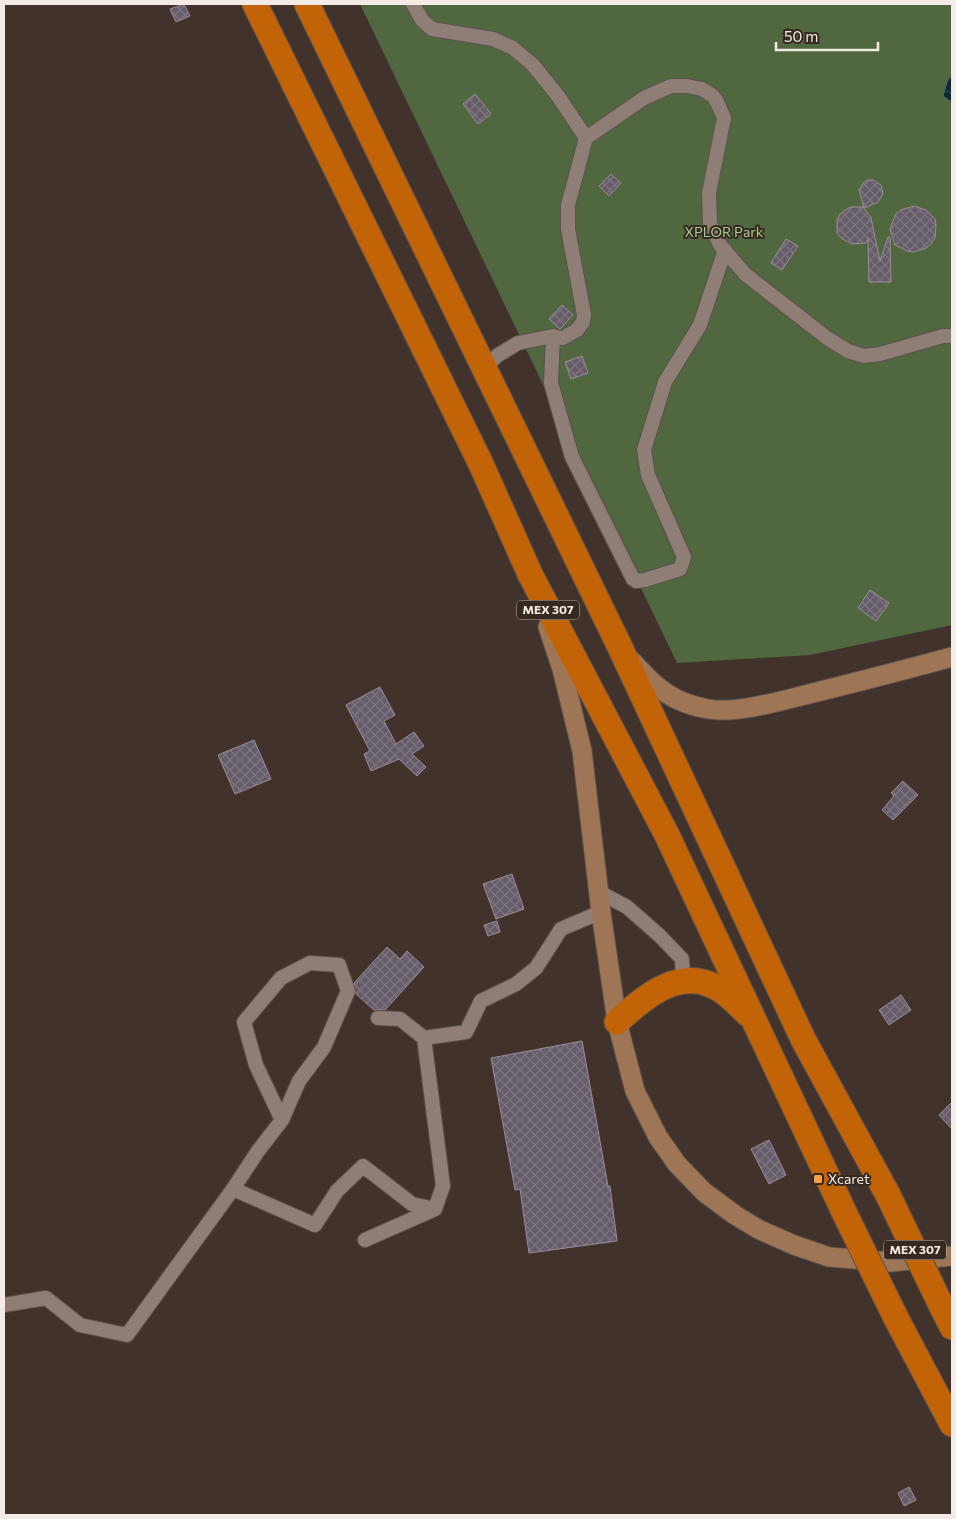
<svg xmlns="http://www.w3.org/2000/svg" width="956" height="1519" font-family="Commissioner,sans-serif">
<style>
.green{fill:#506740}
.water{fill:url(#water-ripples);stroke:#51646a}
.building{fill:url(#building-cross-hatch);stroke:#998e9b}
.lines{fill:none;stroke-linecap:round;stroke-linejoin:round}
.street-casing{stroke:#5c514b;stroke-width:16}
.secondary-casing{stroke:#5c514b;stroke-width:21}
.highway-casing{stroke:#5c514b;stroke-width:27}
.street{stroke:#8e7e76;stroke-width:14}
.secondary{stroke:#9e7655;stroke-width:19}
.highway{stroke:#c36308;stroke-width:25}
.highway-bridge-casing{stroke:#5c514b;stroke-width:27;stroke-linecap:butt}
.highway-bridge{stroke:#c36308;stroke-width:25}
.poi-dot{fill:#fa9f4e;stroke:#362922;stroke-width:2}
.labels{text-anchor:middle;stroke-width:4;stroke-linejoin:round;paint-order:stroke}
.shield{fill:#362922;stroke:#bbb1ac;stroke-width:1}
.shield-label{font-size:12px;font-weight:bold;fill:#f4ebe7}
.park-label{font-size:14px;fill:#a5cd8b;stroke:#362922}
.poi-label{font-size:14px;fill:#f4ebe7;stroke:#362922;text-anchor:start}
</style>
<defs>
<pattern id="water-ripples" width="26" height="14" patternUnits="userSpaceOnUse" patternTransform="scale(1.25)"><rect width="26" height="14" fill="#0b2a35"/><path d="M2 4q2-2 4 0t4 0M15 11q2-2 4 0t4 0" fill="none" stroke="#2f4952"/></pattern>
<pattern id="building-cross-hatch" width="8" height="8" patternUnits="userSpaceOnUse" patternTransform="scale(1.25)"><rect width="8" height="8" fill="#665c69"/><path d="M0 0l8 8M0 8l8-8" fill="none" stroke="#7c747e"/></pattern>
</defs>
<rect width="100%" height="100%" fill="#41332c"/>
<path class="green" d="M 360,4 L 952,4 L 952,625 L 810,655 L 677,663 Z"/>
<path class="water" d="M 952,74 L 952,102 L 943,96 L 947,82 Z"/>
<path class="building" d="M 184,4 L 190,16 L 176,22 L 170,9 Z
M 475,94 L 491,114 L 478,124 L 463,104 Z
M 611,174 L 621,183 L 609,196 L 599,186 Z
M 868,180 L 873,180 L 881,185 L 883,194 L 878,202 L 864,208 L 859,190 L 864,182 Z
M 914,206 L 926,210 L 935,219 L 936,225 L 935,238 L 931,244 L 926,248 L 914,252 L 907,251 L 895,245 L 890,229 L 896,214 L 901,210 Z
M 850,207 L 863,207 L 871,218 L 880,261 L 888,237 L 890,237 L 891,282 L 869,282 L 868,238 L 866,243 L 852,244 L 841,238 L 837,233 L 837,220 L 840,214 Z
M 786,239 L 798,246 L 782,270 L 771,263 Z
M 562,305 L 573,315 L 560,329 L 549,319 Z
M 582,356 L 588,373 L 571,379 L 565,362 Z
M 870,590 L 889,603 L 876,621 L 858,608 Z
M 380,687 L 395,715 L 384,721 L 396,744 L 414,732 L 424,746 L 412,754 L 426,767 L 417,776 L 399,759 L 371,771 L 364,754 L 370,751 L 346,705 Z
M 254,740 L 271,779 L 235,794 L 218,755 Z
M 903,781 L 918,795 L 893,820 L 882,810 L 894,796 L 891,793 Z
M 512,874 L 524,909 L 496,919 L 483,884 Z
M 497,921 L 500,932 L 488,936 L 484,925 Z
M 387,947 L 400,959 L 407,951 L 424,967 L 385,1010 L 374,1010 L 356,994 L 354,983 Z
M 901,995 L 911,1010 L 889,1025 L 879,1010 Z
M 582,1041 L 608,1186 L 610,1186 L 617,1241 L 529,1253 L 520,1189 L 515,1190 L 491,1058 Z
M 952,1102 L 952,1129 L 939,1115 Z
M 769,1140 L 786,1175 L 769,1184 L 751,1149 Z
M 909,1487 L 916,1500 L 904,1506 L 898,1493 Z"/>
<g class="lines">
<defs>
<path id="street" d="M 413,4 L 422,20 L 432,29 L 493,39 L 513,48 L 533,65 L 558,96 L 586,138
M 553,336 L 551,383 L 572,457 L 633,579 L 636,581 L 645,580 L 680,569 L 684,557 L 648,475 L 644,450 L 665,382 L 700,325 L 725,250
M 483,369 L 498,355 L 518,343 L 553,336 L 563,338 L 577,330 L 583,322 L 584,315 L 568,229 L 568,205 L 586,138 L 644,98 L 671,86 L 687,86 L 702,89 L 713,96 L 717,102 L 724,118 L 709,193 L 710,224 L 720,245 L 745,274 L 827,338 L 848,351 L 864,356 L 880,354 L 943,336 L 952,336
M 599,892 L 627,907 L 660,936 L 682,959 L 683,981
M 424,1038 L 466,1032 L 481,1001 L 516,984 L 536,968 L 561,929 L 601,912
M 233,1189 L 315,1225 L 337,1191 L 363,1166 L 412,1204 L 435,1209 L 443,1186 L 424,1038 L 400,1019 L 378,1018
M 365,1240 L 435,1209
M 4,1305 L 46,1298 L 80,1325 L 127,1335 L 233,1189 L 258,1151 L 282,1120 L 299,1081 L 324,1047 L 348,991 L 339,965 L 310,963 L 281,978 L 244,1022 L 256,1065 L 282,1120"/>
<path id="secondary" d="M 548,627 L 562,669 L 582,751 L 601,912 L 617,1022 L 635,1091 L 658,1137 L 677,1164 L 704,1192 L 735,1215 L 758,1229 L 794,1245 L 829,1257 L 891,1262 L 952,1256
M 633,662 C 656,688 673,703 708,709 C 738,714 779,701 809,694 C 857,682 904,670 952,657"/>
<path id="highway" d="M 255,4 L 481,464 L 530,574 L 667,835 L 845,1214
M 307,4 L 619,645 L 803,1039 L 888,1195
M 617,1022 C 647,995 684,962 725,993 C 733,999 740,1007 748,1014
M 941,1305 L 952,1327
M 896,1318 L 952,1424"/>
</defs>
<use href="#street" class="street-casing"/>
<use href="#secondary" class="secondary-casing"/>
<use href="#highway" class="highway-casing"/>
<use href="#street" class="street"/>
<use href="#secondary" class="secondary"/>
<use href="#highway" class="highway"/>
<defs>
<path id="highway-bridge" d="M 888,1195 L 941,1305
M 845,1214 L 896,1318"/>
</defs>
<use href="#highway-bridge" class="highway-bridge-casing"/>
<use href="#highway-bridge" class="highway-bridge"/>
</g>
<rect class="poi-dot" x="813" y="1174" width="10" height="10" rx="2.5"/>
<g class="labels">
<g class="shield">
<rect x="517" y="600.5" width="62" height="19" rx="4"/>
<rect x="884" y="1240.5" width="62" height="19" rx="4"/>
</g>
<g class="shield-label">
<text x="548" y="614">MEX 307</text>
<text x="915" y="1254">MEX 307</text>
</g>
<g class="park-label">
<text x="724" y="237">XPLOR Park</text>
</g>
<g class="poi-label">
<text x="828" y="1184">Xcaret</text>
</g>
</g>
<rect width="956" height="1519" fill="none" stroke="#f4ebe7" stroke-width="10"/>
<path d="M776 42v8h102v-8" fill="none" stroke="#f4ebe7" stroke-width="2.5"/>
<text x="784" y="42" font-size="15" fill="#f4ebe7" stroke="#362922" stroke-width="4" paint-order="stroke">50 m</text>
</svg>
